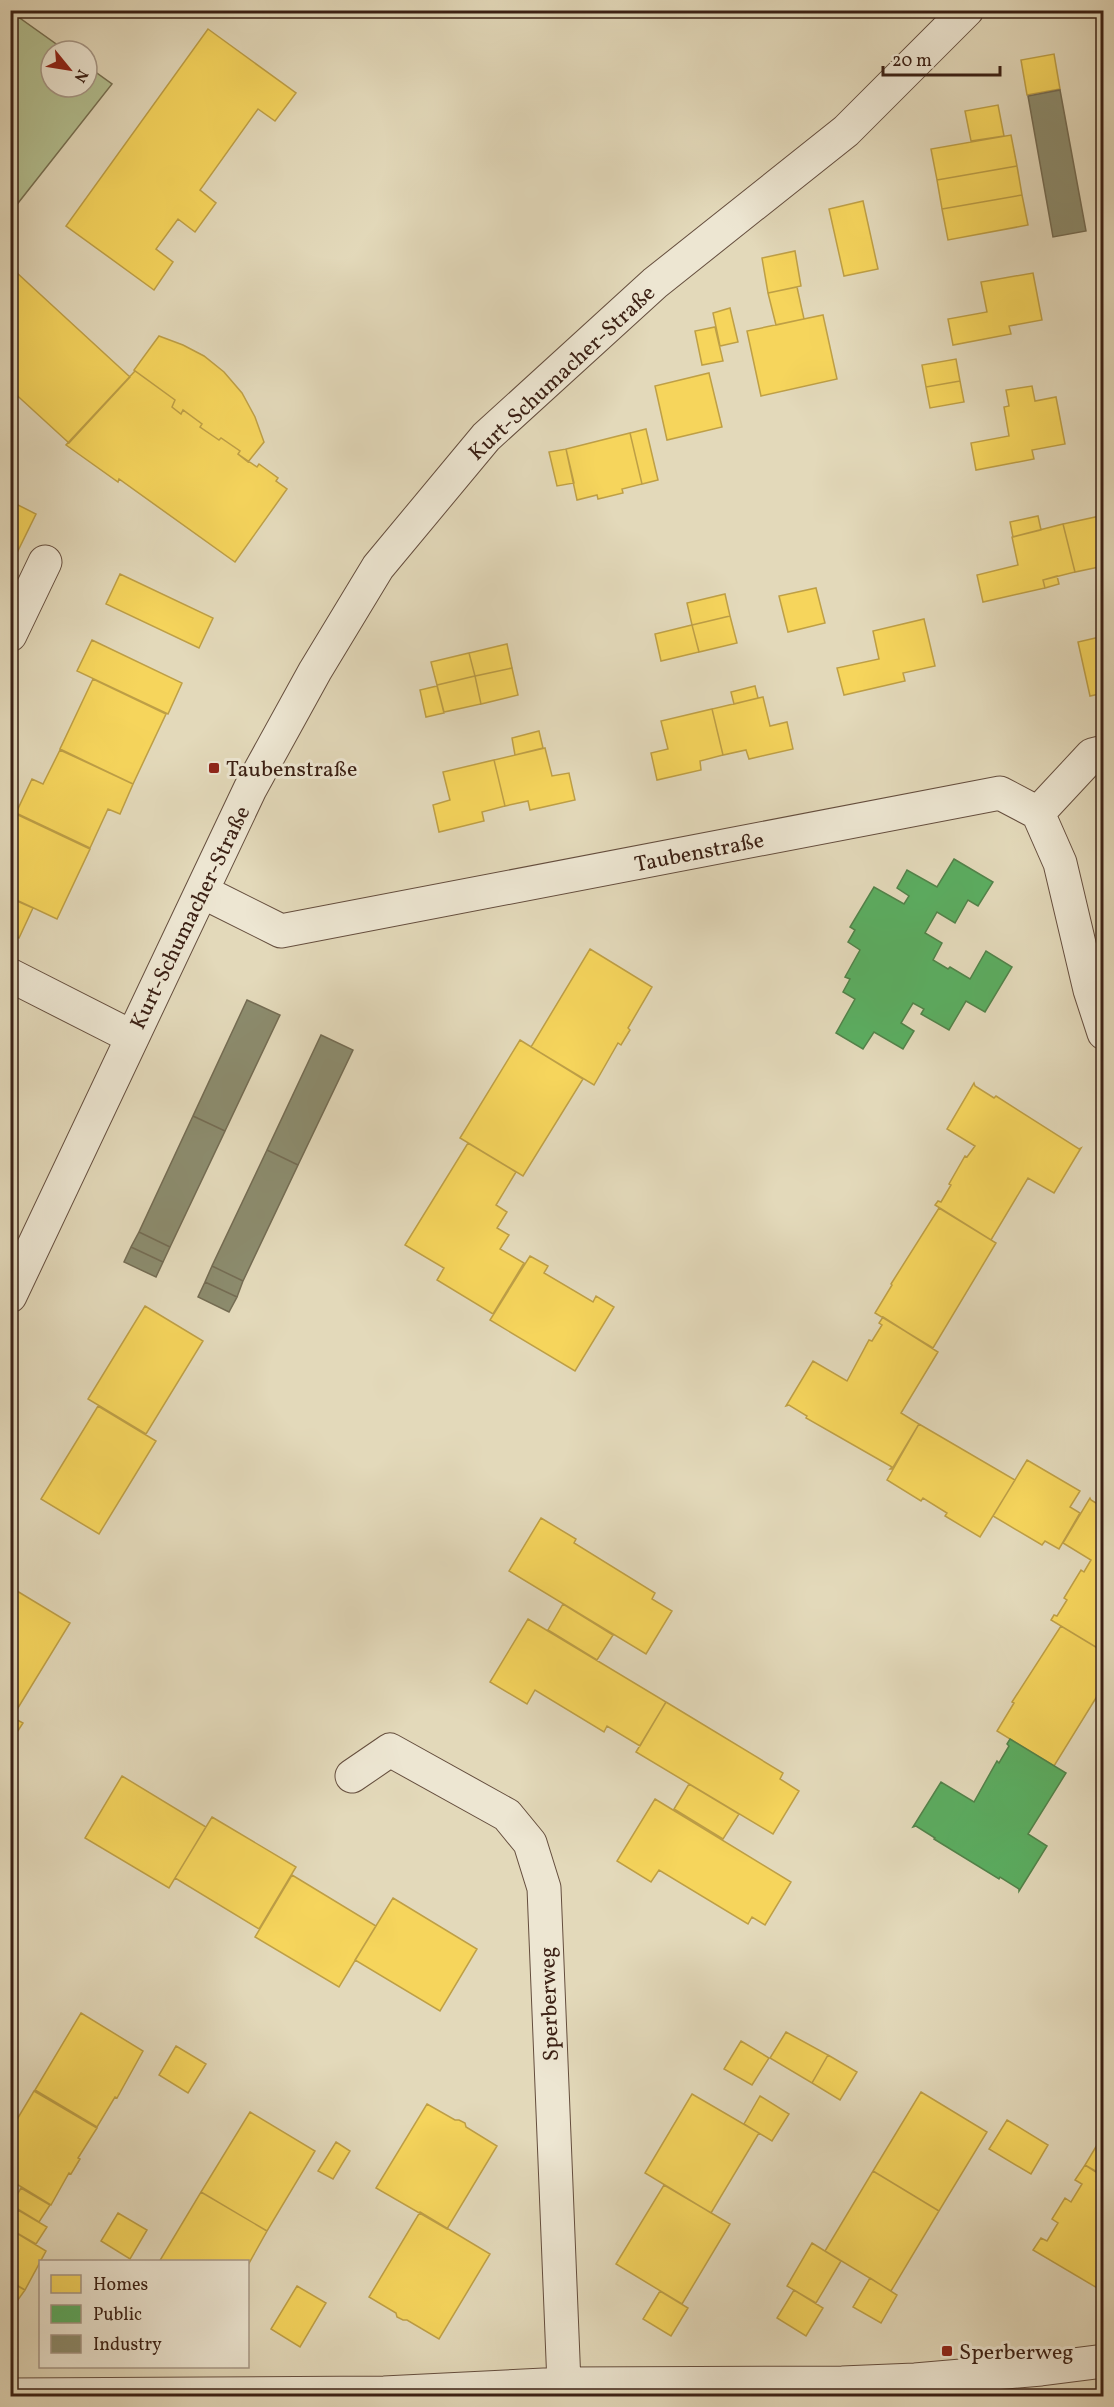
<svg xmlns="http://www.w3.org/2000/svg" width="1114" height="2407" font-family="Vollkorn,serif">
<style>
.green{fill:#b3bf90;stroke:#777052;stroke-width:1.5}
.homes{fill:#f6d55c;stroke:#be9f46;stroke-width:1.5}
.public{fill:#5aae61;stroke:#51834a;stroke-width:1.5}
.industry{fill:#8c8c6e;stroke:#746c53;stroke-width:1.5}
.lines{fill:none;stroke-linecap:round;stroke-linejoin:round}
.minor-casing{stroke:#654e3e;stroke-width:35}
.minor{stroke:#ede6d2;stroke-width:33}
.poi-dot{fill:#8f2418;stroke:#ede6d2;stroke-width:2}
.labels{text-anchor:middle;stroke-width:6;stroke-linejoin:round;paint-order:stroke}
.street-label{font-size:22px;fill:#3b2014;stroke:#ede6d2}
.poi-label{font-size:22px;fill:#3b2014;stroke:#ede6d2;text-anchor:start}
</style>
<rect width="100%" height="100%" fill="#e3d9ba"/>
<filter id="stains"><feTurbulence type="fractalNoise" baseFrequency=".00333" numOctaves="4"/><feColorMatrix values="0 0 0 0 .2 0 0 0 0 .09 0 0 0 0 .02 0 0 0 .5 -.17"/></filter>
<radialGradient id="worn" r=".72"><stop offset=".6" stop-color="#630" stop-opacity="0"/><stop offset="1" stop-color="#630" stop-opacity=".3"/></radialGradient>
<path class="green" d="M 15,10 L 17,16 L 66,51 L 51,51 L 51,87 L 87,87 L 87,66 L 112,84 L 11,212 L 10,11 Z"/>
<path class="homes" d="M 208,29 L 296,93 L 275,121 L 258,109 L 200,190 L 216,203 L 195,232 L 178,219 L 156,249 L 173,262 L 154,290 L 66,226 Z
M 1054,54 L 1060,89 L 1027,95 L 1021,60 Z
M 998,105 L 1004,136 L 971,141 L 965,111 Z
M 1011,135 L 1017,166 L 937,180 L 931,149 Z
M 1017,166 L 1022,195 L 942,209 L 937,180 Z
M 1022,195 L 1028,225 L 948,240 L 942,209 Z
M 863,201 L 878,269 L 844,276 L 829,209 Z
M 795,251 L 801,286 L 768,293 L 762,258 Z
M 16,272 L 130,377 L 69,443 L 10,389 L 10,278 Z
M 1033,273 L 1042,320 L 1009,326 L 1011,334 L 953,345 L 948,319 L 987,312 L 981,282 Z
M 797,287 L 804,319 L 776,325 L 768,293 Z
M 730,308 L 738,342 L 720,346 L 713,313 Z
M 823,315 L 837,379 L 761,396 L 747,331 Z
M 715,327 L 723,361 L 702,365 L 695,331 Z
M 159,336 L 183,345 L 204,356 L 224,372 L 242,393 L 255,417 L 264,442 L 248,462 L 238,454 L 240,451 L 221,438 L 219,440 L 200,427 L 202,424 L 183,410 L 181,414 L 172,407 L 175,400 L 134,370 Z
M 956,359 L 960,381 L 926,387 L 922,365 Z
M 135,371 L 175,400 L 172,407 L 181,414 L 183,410 L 202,424 L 200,427 L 219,440 L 221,438 L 240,451 L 238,454 L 257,467 L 259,464 L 278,478 L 276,481 L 287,489 L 235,562 L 119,479 L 118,482 L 66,445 Z
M 709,373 L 722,427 L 667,440 L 655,386 Z
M 960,381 L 964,402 L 930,408 L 926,387 Z
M 1032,386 L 1035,401 L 1056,397 L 1065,444 L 1032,450 L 1034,459 L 976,470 L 971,443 L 1009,436 L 1004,407 L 1009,406 L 1006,390 Z
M 646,429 L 658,480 L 642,484 L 630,433 Z
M 630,433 L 642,484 L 622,489 L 623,493 L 598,499 L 597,495 L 577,500 L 566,449 Z
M 566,449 L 574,483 L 557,486 L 549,452 Z
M 10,501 L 36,514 L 10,567 Z
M 1038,516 L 1041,530 L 1013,537 L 1010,522 Z
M 1100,516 L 1104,533 L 1104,566 L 1075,572 L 1063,524 Z
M 1063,524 L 1075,572 L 1043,580 L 1045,588 L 983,602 L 977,575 L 1018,565 L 1012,537 Z
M 120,574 L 213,618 L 199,648 L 106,604 Z
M 1057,576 L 1059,584 L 1045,588 L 1043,580 Z
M 816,588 L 825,623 L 788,632 L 779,596 Z
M 725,594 L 730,616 L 692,625 L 687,603 Z
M 730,616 L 737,643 L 699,652 L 692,625 Z
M 924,619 L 935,666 L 903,673 L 905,681 L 844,695 L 837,668 L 879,659 L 873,631 Z
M 692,625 L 699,652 L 661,661 L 655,634 Z
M 1104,636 L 1104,693 L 1090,696 L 1078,642 Z
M 92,640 L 182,683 L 168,714 L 77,671 Z
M 507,644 L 512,668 L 475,676 L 469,653 Z
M 469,653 L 475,676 L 437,685 L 431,662 Z
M 512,668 L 518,695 L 481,704 L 475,676 Z
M 475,676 L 481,704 L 444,712 L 437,685 Z
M 93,679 L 166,714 L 133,784 L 60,749 Z
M 437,686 L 444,713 L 426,717 L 420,690 Z
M 755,686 L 758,698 L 734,704 L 731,692 Z
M 763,697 L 770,726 L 787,722 L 793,749 L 749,759 L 746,750 L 723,755 L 712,709 Z
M 712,709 L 723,755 L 700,761 L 701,770 L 657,780 L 651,753 L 668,749 L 661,721 Z
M 539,731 L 543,748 L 515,755 L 512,738 Z
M 545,748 L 552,776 L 569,773 L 575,800 L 530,810 L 528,801 L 505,806 L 494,760 Z
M 60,750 L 133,784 L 120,814 L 108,809 L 90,848 L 16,813 L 32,779 L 43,784 Z
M 494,760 L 505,806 L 482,812 L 484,821 L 439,832 L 433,805 L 450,800 L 443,772 Z
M 16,814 L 90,849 L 57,919 L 10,897 L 10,827 Z
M 10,898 L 33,908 L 19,938 L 10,934 Z
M 590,949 L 652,987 L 628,1028 L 630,1030 L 621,1045 L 618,1043 L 594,1085 L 531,1047 Z
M 520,1040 L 583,1079 L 523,1176 L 460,1138 Z
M 974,1083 L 975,1086 L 994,1098 L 996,1096 L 1079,1149 L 1081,1148 L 1054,1193 L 1028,1178 L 991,1240 L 935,1205 L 938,1201 L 941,1202 L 951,1185 L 949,1184 L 965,1156 L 967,1157 L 975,1146 L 947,1129 Z
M 468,1143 L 516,1172 L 496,1205 L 507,1212 L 497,1228 L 509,1235 L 500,1249 L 524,1263 L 493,1314 L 437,1280 L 444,1268 L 405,1245 Z
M 939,1208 L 996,1243 L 933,1348 L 875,1313 L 892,1285 L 891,1284 Z
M 530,1256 L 548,1266 L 544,1273 L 593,1302 L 596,1296 L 614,1307 L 575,1371 L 490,1320 Z
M 145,1306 L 203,1341 L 146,1434 L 88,1399 Z
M 883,1317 L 938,1352 L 901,1413 L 919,1424 L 892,1469 L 890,1469 L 892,1467 L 806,1418 L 807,1416 L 789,1405 L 786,1406 L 813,1361 L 847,1381 L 869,1340 L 872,1341 L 882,1325 L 879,1323 Z
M 98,1406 L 156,1441 L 99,1534 L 41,1499 Z
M 919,1424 L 1015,1480 L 980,1537 L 945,1516 L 947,1513 L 923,1498 L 921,1501 L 887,1480 Z
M 1027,1460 L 1080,1491 L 1070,1507 L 1080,1513 L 1059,1549 L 1045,1541 L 1042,1545 L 993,1516 Z
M 1090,1498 L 1091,1500 L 1104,1508 L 1104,1652 L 1051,1620 L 1054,1615 L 1057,1616 L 1067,1600 L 1064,1598 L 1081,1570 L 1084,1572 L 1091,1560 L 1063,1543 Z
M 541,1518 L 576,1539 L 574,1543 L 655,1593 L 652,1599 L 672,1611 L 646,1654 L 509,1571 Z
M 12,1588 L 70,1623 L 13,1716 L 10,1715 L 10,1591 Z
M 563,1604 L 613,1635 L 597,1660 L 548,1630 Z
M 528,1619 L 666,1702 L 640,1746 L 607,1726 L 604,1732 L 535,1690 L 527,1704 L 490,1682 Z
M 1061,1626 L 1104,1652 L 1104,1685 L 1054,1766 L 997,1731 L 1014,1703 L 1012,1702 Z
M 666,1702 L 783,1773 L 780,1779 L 799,1791 L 773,1834 L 636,1752 Z
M 10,1716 L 23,1723 L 10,1743 Z
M 122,1776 L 206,1827 L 169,1888 L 85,1838 Z
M 689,1784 L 739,1814 L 723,1839 L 674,1809 Z
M 655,1799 L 791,1882 L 765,1925 L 752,1917 L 748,1924 L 659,1870 L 651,1882 L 617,1861 Z
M 212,1817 L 296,1867 L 259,1929 L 175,1878 Z
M 292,1875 L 376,1926 L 339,1987 L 255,1937 Z
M 393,1898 L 477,1949 L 440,2011 L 355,1960 Z
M 81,2013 L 143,2051 L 117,2098 L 115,2097 L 97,2127 L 35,2090 Z
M 786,2032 L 828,2055 L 812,2083 L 770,2058 Z
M 741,2041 L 769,2058 L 752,2085 L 724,2069 Z
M 176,2046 L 206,2064 L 188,2093 L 159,2075 Z
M 828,2055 L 857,2072 L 840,2100 L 812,2083 Z
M 34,2091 L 97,2128 L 78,2158 L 80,2159 L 71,2174 L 69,2173 L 51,2205 L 10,2180 L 10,2131 Z
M 921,2092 L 987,2132 L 939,2211 L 873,2171 Z
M 692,2094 L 759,2133 L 711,2213 L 645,2173 Z
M 760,2096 L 789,2114 L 772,2141 L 744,2124 Z
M 427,2104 L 455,2120 L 459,2120 L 465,2123 L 466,2127 L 497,2146 L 447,2229 L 376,2188 Z
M 250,2112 L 315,2151 L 267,2231 L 201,2192 Z
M 1007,2120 L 1048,2145 L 1031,2174 L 989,2149 Z
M 1103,2135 L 1104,2135 L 1104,2176 L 1085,2165 Z
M 336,2142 L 350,2151 L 333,2179 L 318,2171 Z
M 1085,2165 L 1104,2177 L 1104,2292 L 1033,2250 L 1041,2238 L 1047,2241 L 1058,2223 L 1052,2219 L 1065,2198 L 1071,2202 L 1082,2184 L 1075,2180 Z
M 873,2171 L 939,2211 L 891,2291 L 825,2251 Z
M 664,2185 L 730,2224 L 682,2304 L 616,2264 Z
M 21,2188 L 50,2205 L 39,2222 L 11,2205 Z
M 201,2192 L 267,2231 L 248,2265 L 248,2262 L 159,2262 Z
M 18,2210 L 47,2227 L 36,2244 L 10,2229 L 10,2222 Z
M 420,2212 L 490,2254 L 439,2339 L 407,2320 L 403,2320 L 397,2317 L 396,2313 L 369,2297 Z
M 118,2213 L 147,2230 L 130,2259 L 101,2241 Z
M 10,2229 L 46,2251 L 25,2290 L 10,2281 Z
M 812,2243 L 841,2261 L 816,2303 L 787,2286 Z
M 870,2278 L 897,2295 L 881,2323 L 853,2307 Z
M 10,2282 L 25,2290 L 10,2311 Z
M 297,2286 L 326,2303 L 300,2347 L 271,2329 Z
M 794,2290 L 823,2308 L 806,2336 L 777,2318 Z
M 660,2291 L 688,2308 L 671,2336 L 643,2319 Z"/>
<path class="public" d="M 954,859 L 993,882 L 978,906 L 968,900 L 955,923 L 937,912 L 925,933 L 942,943 L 933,960 L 948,969 L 950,967 L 970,979 L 986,951 L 1012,967 L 985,1012 L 966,1001 L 949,1030 L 921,1014 L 924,1009 L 913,1003 L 901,1023 L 914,1031 L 903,1049 L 874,1032 L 863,1049 L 836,1033 L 855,999 L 843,992 L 850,979 L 845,977 L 860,950 L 848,942 L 855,930 L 850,927 L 874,887 L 904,904 L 909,896 L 897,888 L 907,870 L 937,887 Z
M 1010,1739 L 1066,1773 L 1028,1834 L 1047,1846 L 1019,1891 L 1019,1889 L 1000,1877 L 999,1879 L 934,1839 L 935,1838 L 916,1826 L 913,1827 L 941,1782 L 974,1802 L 997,1761 L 999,1763 L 1009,1746 L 1007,1744 Z"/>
<path class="industry" d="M 1060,90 L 1086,231 L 1053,237 L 1028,96 Z
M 247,1000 L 280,1015 L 225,1131 L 193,1116 Z
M 321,1035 L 353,1050 L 298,1165 L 267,1150 Z
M 193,1116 L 225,1131 L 170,1247 L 139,1232 Z
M 267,1150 L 298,1165 L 243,1281 L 212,1266 Z
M 139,1232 L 170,1247 L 163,1262 L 131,1247 Z
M 131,1247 L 163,1262 L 156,1277 L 124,1262 Z
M 212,1266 L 243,1281 L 237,1297 L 205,1282 Z
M 205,1282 L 237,1297 L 229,1312 L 198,1297 Z"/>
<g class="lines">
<defs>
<path id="minor" d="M 10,635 L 45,562
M 1038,813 L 1060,863 L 1090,990 L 1104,1033
M 1038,813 L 1092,755 L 1104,752
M 203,892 L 281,931 L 1000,793 L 1038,813
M 10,975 L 132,1037
M 10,1296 L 250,789 L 315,671 L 378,567 L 486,437 L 655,283 L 846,131 L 967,10
M 352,1776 L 390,1750 L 507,1815 L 530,1843 L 544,1888 L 564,2384
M 10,2395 L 384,2393 L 564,2384 L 842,2383 L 915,2380 L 1041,2369 L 1104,2361"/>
</defs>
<use href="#minor" class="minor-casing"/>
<use href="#minor" class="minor"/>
</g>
<g class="poi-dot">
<rect x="208" y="762" width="12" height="12" rx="3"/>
<rect x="941" y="2345" width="12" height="12" rx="3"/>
</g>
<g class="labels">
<g class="street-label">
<text transform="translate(561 372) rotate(-43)" y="8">Kurt-Schumacher-Straße</text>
<text transform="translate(699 851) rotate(-11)" y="8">Taubenstraße</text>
<text transform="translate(189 917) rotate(-64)" y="8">Kurt-Schumacher-Straße</text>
<text transform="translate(548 2004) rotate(-92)" y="8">Sperberweg</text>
</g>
<g class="poi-label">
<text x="226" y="776">Taubenstraße</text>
<text x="959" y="2359">Sperberweg</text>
</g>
</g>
<rect width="1114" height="2407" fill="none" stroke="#e3d9ba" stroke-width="36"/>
<rect x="12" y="12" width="1090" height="2383" fill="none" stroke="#3b2014" stroke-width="3"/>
<rect x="18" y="18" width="1078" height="2371" fill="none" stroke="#3b2014" stroke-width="1.5"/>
<rect x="39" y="2260" width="210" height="108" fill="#ede6d2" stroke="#a69786" stroke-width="1.5"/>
<rect x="51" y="2275" width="30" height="18" fill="#f6d55c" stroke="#a69786" stroke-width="1.5"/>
<text x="93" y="2290" font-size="18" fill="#3b2014">Homes</text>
<rect x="51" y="2305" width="30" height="18" fill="#5aae61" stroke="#a69786" stroke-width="1.5"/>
<text x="93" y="2320" font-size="18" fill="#3b2014">Public</text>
<rect x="51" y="2335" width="30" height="18" fill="#8c8c6e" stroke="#a69786" stroke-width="1.5"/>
<text x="93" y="2350" font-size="18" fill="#3b2014">Industry</text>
<g transform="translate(69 69) rotate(120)"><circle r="28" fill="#ede6d2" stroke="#a69786" stroke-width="1.5"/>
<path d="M0-4.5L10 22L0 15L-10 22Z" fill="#8f2418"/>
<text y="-9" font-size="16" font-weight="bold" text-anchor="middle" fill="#3b2014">N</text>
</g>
<path d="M883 66v9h117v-9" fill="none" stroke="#3b2014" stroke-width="3"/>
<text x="892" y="66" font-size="18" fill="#3b2014" stroke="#ede6d2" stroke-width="4.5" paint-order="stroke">20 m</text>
<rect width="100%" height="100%" filter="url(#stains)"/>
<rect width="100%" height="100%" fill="url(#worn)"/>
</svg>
